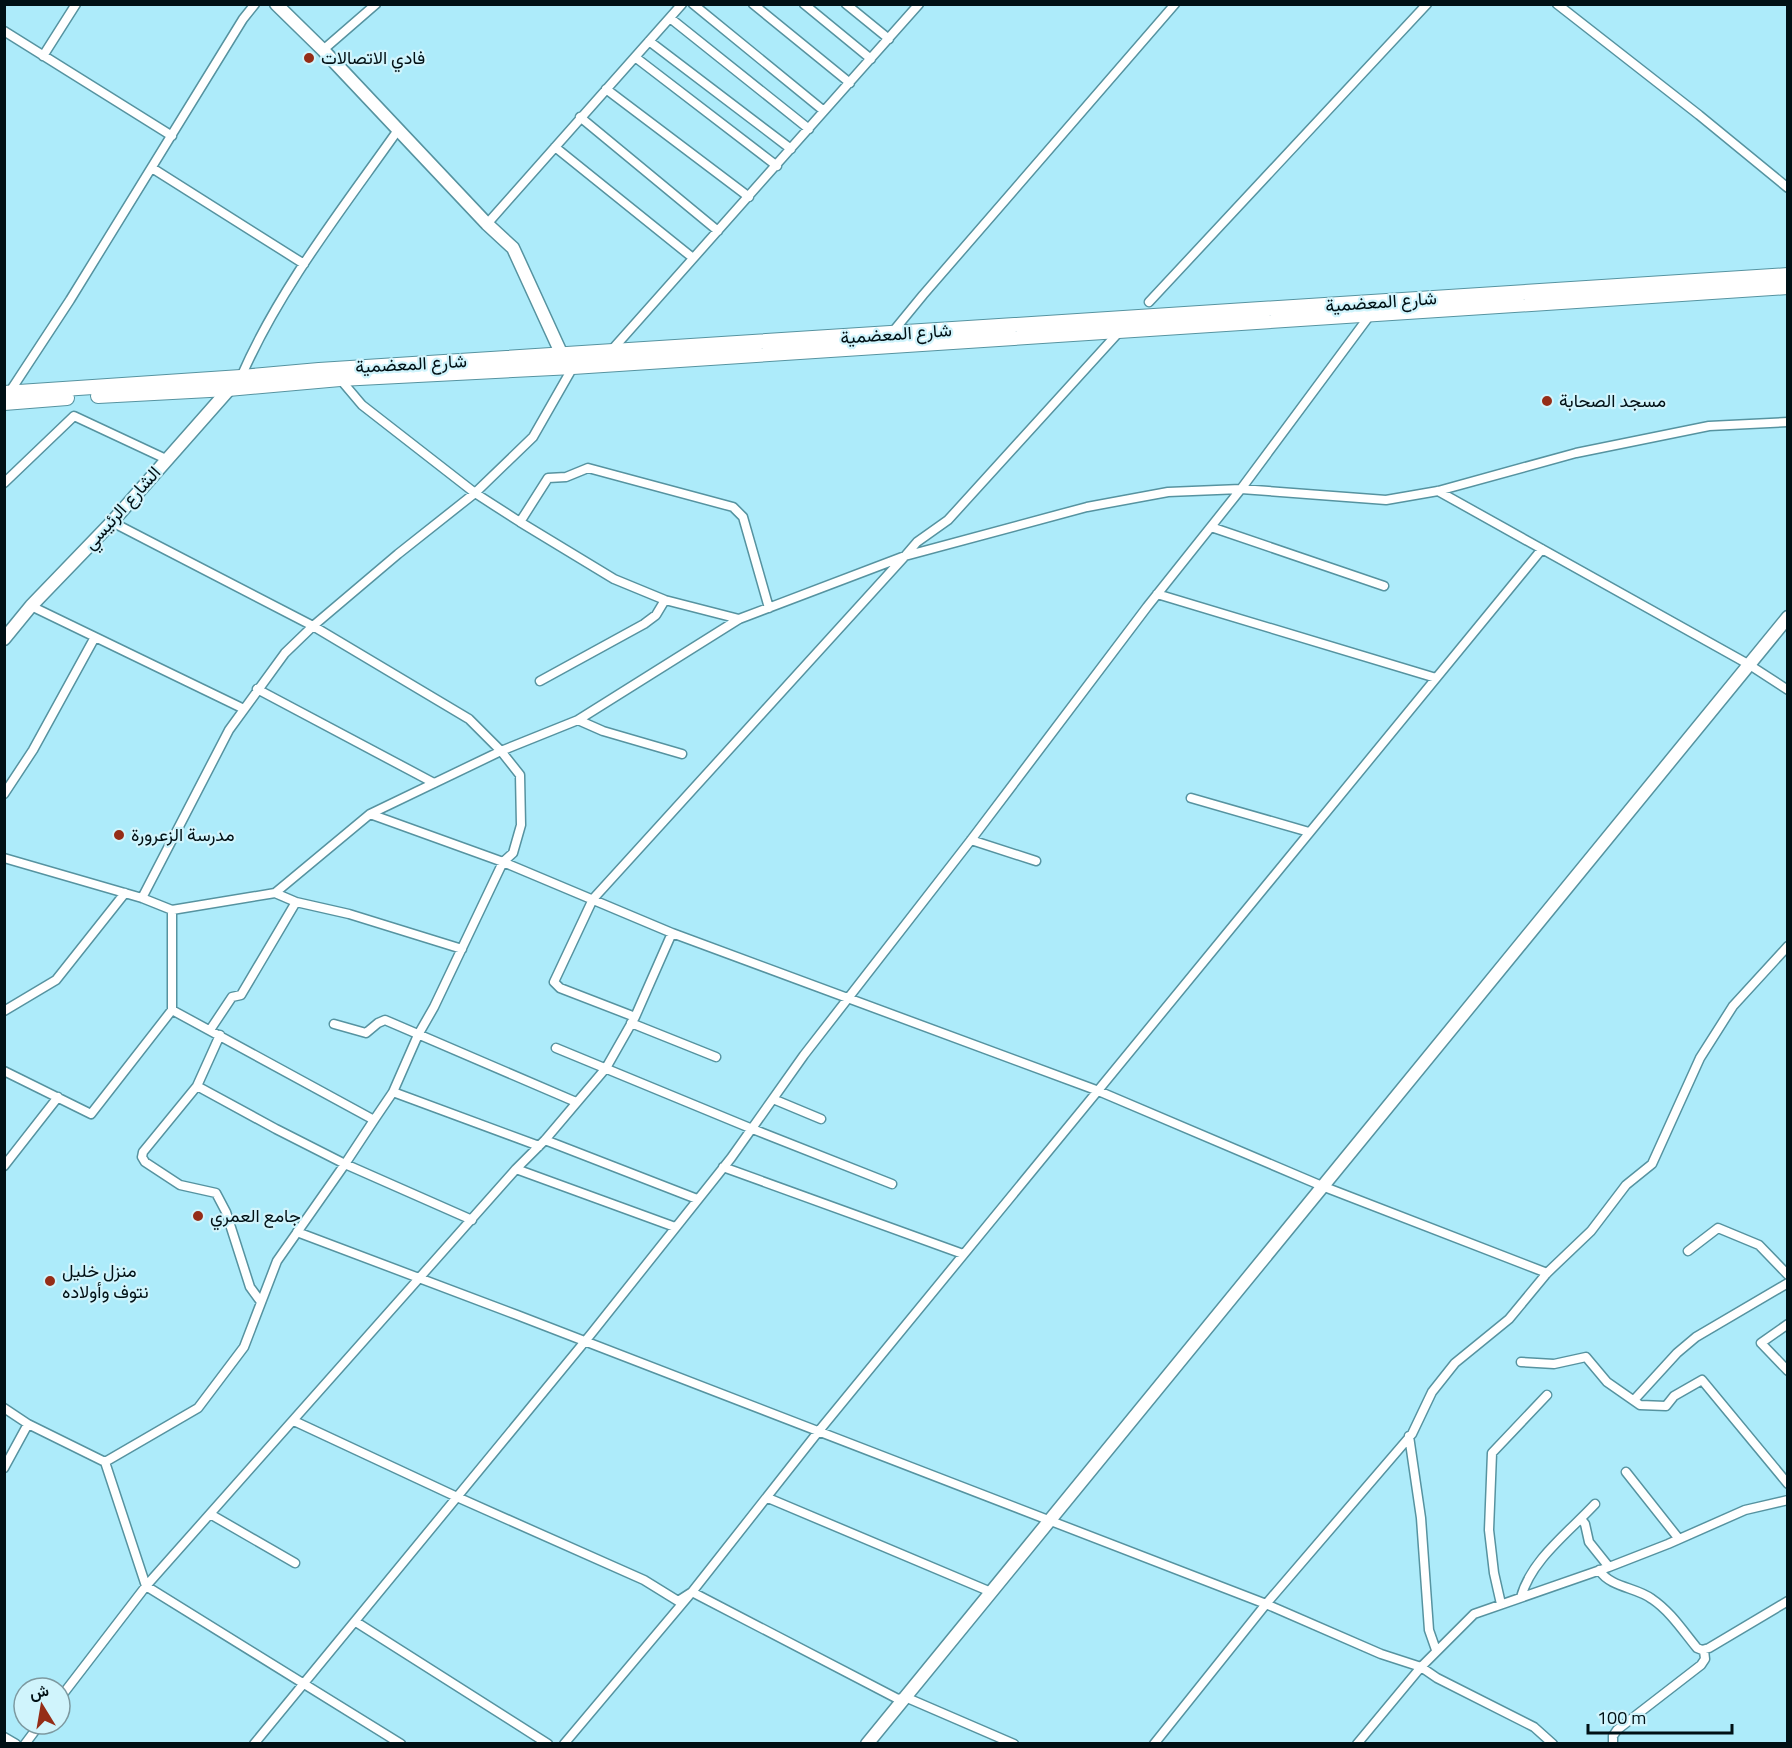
<svg xmlns="http://www.w3.org/2000/svg" width="1792" height="1748" font-family="'Titillium Web',Vazirmatn,sans-serif">
<style>
.lines{fill:none;stroke-linecap:round;stroke-linejoin:round}
.street-casing{stroke:#5693a0;stroke-width:11}
.secondary-casing{stroke:#5693a0;stroke-width:15}
.primary-casing{stroke:#5693a0;stroke-width:16}
.street{stroke:#fff;stroke-width:8}
.secondary{stroke:#fff;stroke-width:12}
.primary{stroke:#fff;stroke-width:14}
.poi-dot{fill:#952d17;stroke:#d0f4fc;stroke-width:2}
.labels{text-anchor:middle;stroke-width:4.5;stroke-linejoin:round;paint-order:stroke}
.poi-label{font-size:18px;fill:#001015;stroke:#d0f4fc;text-anchor:start}
.street-label{font-size:18px;fill:#001015;stroke:#d0f4fc}
</style>
<rect width="100%" height="100%" fill="#adebfa"/>
<g class="lines">
<defs>
<path id="street" d="M 693,4 L 824,111
M 753,4 L 850,83
M 804,4 L 871,59
M 846,4 L 889,39
M 1557,4 L 1699,115 L 1788,188
M 670,18 L 809,129
M 4,31 L 172,136
M 649,41 L 791,149
M 323,50 L 376,4
M 43,56 L 76,4
M 635,57 L 777,166
M 606,89 L 749,197
M 580,117 L 718,231
M 555,147 L 693,258
M 152,168 L 304,264
M 487,224 L 682,4
M 1149,302 L 1427,4
M 891,334 L 923,295 L 1175,4
M 610,352 L 919,4
M 241,377 C 279,289 343,208 398,130
M 340,379 L 362,405 L 475,493 L 520,522 L 614,579 L 665,600 L 739,619
M 9,393 L 70,300 L 243,19 L 255,4
M 4,483 L 74,416 L 166,459
M 1438,491 L 1748,664 L 1788,690
M 112,522 L 313,626 L 469,719 L 501,751 L 520,775 L 521,825 L 513,853 L 503,862 L 434,1007 L 418,1035 L 393,1092 L 374,1120
M 520,522 L 548,478 L 566,477 L 588,468 L 733,507 L 743,517 L 769,608
M 1211,527 L 1384,586
M 1157,594 L 1436,678
M 31,606 L 244,709
M 540,681 L 644,624 L 656,615 L 665,600
M 257,689 L 434,783
M 578,720 L 603,731 L 682,754
M 4,794 L 33,750 L 95,637
M 1191,798 L 1309,832
M 370,814 L 503,862 L 672,933 L 1096,1090 L 1322,1186 L 1547,1273
M 971,840 L 1036,861
M 4,858 L 142,898 L 172,910 L 172,1010 L 374,1120 L 345,1164 L 277,1261 L 244,1347 L 198,1408 L 105,1462 L 28,1424 L 4,1408
M 275,893 L 296,902 L 349,914 L 462,949
M 142,898 L 229,730 L 285,653 L 313,626 L 398,554 L 475,493 L 533,437 L 573,367
M 172,910 L 275,893 L 370,814 L 501,751 L 578,720 L 739,619 L 905,556 L 1087,507 L 1168,492 L 1241,489 L 1386,500 L 1438,491 L 1576,453 L 1709,426 L 1788,422
M 4,1011 L 56,980 L 125,893
M 635,1017 L 560,988 L 554,982 L 593,899 L 905,556 L 917,542 L 948,520 L 1119,332
M 631,1023 L 716,1057
M 334,1024 L 366,1033 L 378,1023 L 385,1020 L 576,1102
M 210,1030 L 232,997 L 241,995 L 296,902
M 220,1035 L 197,1086 L 143,1152 L 142,1157 L 145,1162 L 180,1185 L 216,1193 L 226,1212 L 250,1287 L 261,1302
M 556,1048 L 750,1128 L 892,1184
M 4,1071 L 91,1114 L 172,1010
M 197,1086 L 276,1129 L 345,1164 L 472,1220
M 393,1092 L 539,1146
M 773,1099 L 821,1119
M 545,1140 L 697,1199
M 4,1166 L 58,1097
M 723,1167 L 963,1254
M 516,1169 L 675,1227
M 297,1232 L 517,1315 L 1266,1604 L 1381,1654 L 1421,1667 L 1437,1678 L 1534,1727 L 1553,1744
M 1688,1251 L 1718,1228 L 1759,1245 L 1788,1275
M 1788,1324 L 1761,1343 L 1788,1371
M 1521,1362 L 1554,1364 L 1586,1357 L 1607,1382 L 1640,1405 L 1666,1406 L 1674,1396 L 1702,1380 L 1788,1484
M 1634,1400 L 1677,1353 L 1696,1337 L 1788,1283
M 294,1421 L 457,1497 L 644,1580 L 678,1601 L 692,1592 L 898,1699 L 905,1697 L 1014,1744
M 1409,1436 L 1421,1518 L 1429,1630 L 1436,1650
M 105,1462 L 146,1586 L 401,1744
M 4,1468 L 28,1424
M 1626,1472 L 1679,1539
M 768,1498 L 991,1592
M 210,1514 L 295,1563
M 1581,1519 L 1585,1524 L 1589,1542 L 1609,1567
M 1599,1570 C 1611,1588 1636,1587 1652,1599 C 1670,1611 1683,1631 1697,1648 L 1702,1650 L 1709,1648 L 1788,1601
M 1521,1597 C 1531,1560 1569,1532 1595,1504
M 1501,1604 L 1494,1573 L 1489,1530 L 1492,1453 L 1547,1395
M 356,1622 L 548,1744
M 60,1698 L 146,1586 L 516,1169 L 545,1140 L 606,1068 L 635,1017 L 672,933
M 4,1737 L 16,1744
M 25,1744 L 40,1724
M 254,1744 L 591,1334 L 731,1158 L 804,1055 L 971,840 L 1147,607 L 1241,489 L 1370,315
M 564,1744 L 692,1592 L 818,1432 L 1542,549
M 1154,1744 L 1266,1604 L 1412,1434 L 1432,1392 L 1455,1363 L 1509,1319 L 1547,1273 L 1591,1231 L 1626,1185 L 1652,1164 L 1700,1058 L 1733,1006 L 1788,946
M 1357,1744 L 1421,1667 L 1474,1614 L 1609,1567 L 1668,1544 L 1745,1510 L 1788,1500
M 1613,1744 L 1613,1736 L 1617,1730 L 1701,1665 L 1705,1659 L 1704,1650"/>
<path id="secondary" d="M 276,4 L 323,50 L 487,224 L 513,248 L 562,355
M 4,639 L 31,606 L 112,522 L 232,386
M 867,1744 L 1788,617"/>
<path id="primary" d="M 4,393 L 241,377 L 319,370 L 1788,275
M 98,396 L 228,389 L 340,379 L 573,367 L 1788,287
M 4,403 L 67,398"/>
</defs>
<use href="#street" class="street-casing"/>
<use href="#secondary" class="secondary-casing"/>
<use href="#primary" class="primary-casing"/>
<use href="#street" class="street"/>
<use href="#secondary" class="secondary"/>
<use href="#primary" class="primary"/>
</g>
<g class="poi-dot">
<circle cx="309" cy="58" r="6"/>
<circle cx="1547" cy="401" r="6"/>
<circle cx="119" cy="835" r="6"/>
<circle cx="198" cy="1216" r="6"/>
<circle cx="50" cy="1281" r="6"/>
</g>
<g class="labels">
<g class="poi-label">
<text x="321" y="64">فادي الاتصالات</text>
<text x="1559" y="407">مسجد الصحابة</text>
<text x="131" y="841">مدرسة الزعرورة</text>
<text x="210" y="1222">جامع العمري</text>
<text x="62" y="1277">منزل خليل<tspan x="62" dy="21">نتوف وأولاده</tspan></text>
</g>
<g class="street-label">
<text transform="translate(1381 302) rotate(-4)" y="6">شارع المعضمية</text>
<text transform="translate(896 334) rotate(-4)" y="6">شارع المعضمية</text>
<text transform="translate(411 364) rotate(-3)" y="6">شارع المعضمية</text>
<text transform="translate(122 508) rotate(-48)" y="6">الشارع الرئيسي</text>
</g>
</g>
<rect width="1792" height="1748" fill="none" stroke="#001015" stroke-width="12"/>
<g transform="translate(42 1706) rotate(349)"><circle r="28" fill="#d0f4fc" stroke="#7d99a0" stroke-width="1.5"/>
<path d="M0-4.5L10 22L0 15L-10 22Z" fill="#952d17"/>
<text y="-9" font-size="16" font-weight="bold" text-anchor="middle" fill="#001015">ش</text>
</g>
<path d="M1588 1724v9h144v-9" fill="none" stroke="#001015" stroke-width="3"/>
<text x="1597" y="1724" font-size="18" fill="#001015" stroke="#d0f4fc" stroke-width="4.5" paint-order="stroke">100 m</text>
</svg>
